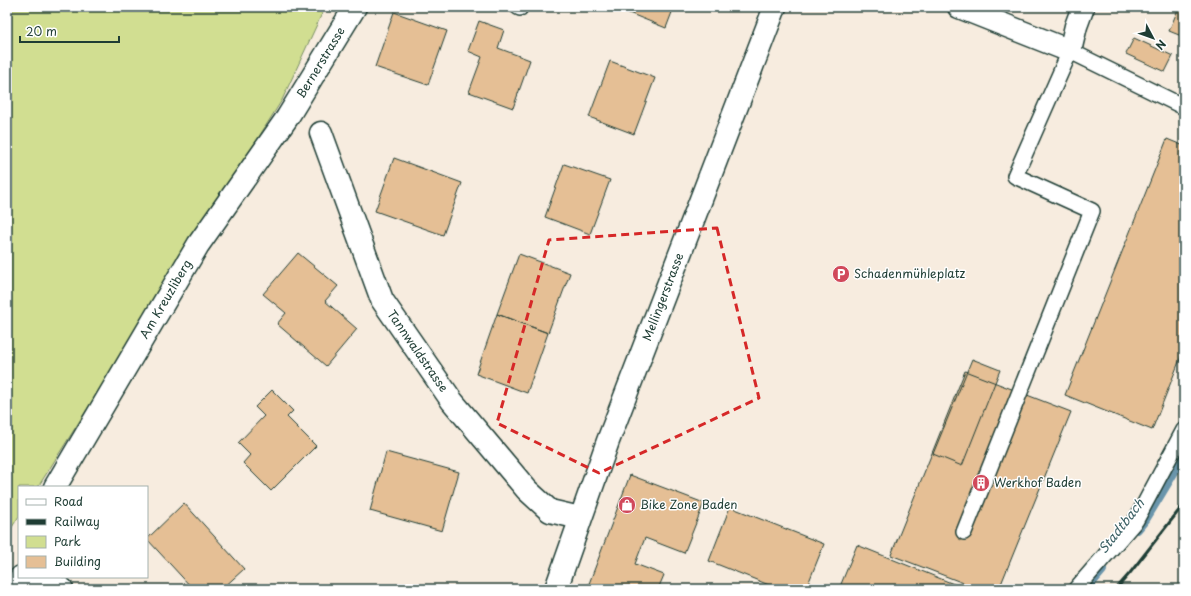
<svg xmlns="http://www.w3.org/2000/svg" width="1191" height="596" font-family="'Playpen Sans',sans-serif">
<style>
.green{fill:#d1de91;stroke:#788e62}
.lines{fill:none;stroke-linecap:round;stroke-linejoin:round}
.stream{stroke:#6a95ab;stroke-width:10}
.building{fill:#e5bf95;stroke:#1f3d34}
.service-casing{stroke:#1f3d34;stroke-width:18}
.minor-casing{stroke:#1f3d34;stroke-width:25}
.secondary-casing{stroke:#1f3d34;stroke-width:25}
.service{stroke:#fff;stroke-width:15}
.minor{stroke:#fff;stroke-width:22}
.secondary{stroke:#fff;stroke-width:22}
.rail{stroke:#1f3d34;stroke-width:3}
.marked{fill:none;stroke:#d62828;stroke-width:3;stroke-dasharray:8 5;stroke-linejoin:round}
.labels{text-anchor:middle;stroke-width:3;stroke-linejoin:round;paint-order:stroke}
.street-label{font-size:12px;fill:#1f3d34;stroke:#fff}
.poi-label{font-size:12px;fill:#1f3d34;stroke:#fff;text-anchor:start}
.water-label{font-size:13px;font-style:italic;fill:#3e6266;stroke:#fff}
</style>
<rect width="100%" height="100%" fill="#f7ecdf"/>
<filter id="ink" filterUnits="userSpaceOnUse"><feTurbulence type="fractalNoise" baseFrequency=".025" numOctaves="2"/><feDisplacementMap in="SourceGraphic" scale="8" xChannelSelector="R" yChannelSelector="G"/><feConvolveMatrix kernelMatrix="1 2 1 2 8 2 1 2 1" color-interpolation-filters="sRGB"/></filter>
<g filter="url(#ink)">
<path class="green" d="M 7,7 L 325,7 L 282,100 L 38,487 L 19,487 L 19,516 L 7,535 Z"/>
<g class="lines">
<path class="stream" d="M 1137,529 L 1146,518 L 1184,455
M 1086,589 L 1102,570"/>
</g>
<path class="building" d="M 614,7 L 674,7 L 666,28 Z
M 1179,7 L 1184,7 L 1184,37 L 1169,31 Z
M 394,12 L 447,31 L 428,85 L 375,67 Z
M 479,21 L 504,30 L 498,48 L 530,60 L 513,108 L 469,92 L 482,57 L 468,51 Z
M 1134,38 L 1173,56 L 1165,72 L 1126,54 Z
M 610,61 L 655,78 L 634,134 L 589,117 Z
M 1167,139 L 1184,146 L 1184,349 L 1152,430 L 1065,395 Z
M 394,158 L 462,183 L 443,235 L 375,211 Z
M 564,164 L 610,180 L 590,234 L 545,217 Z
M 298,253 L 338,286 L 325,301 L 357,329 L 326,366 L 277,324 L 286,313 L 263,294 Z
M 519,254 L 570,273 L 548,333 L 497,314 Z
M 497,314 L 548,333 L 527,393 L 476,374 Z
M 972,359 L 1000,370 L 962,466 L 933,454 Z
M 965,371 L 1071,412 L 999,589 L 979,589 L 891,555 Z
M 272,390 L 293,411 L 287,417 L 316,446 L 271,491 L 243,463 L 250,455 L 238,443 L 264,416 L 255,407 Z
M 386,452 L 459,472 L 442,531 L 370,511 Z
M 630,475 L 704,503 L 684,553 L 645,538 L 635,564 L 664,575 L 658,589 L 587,589 Z
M 184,503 L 244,569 L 222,589 L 193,589 L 147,539 Z
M 730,507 L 824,544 L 806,589 L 779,589 L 709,561 Z
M 857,545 L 966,589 L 839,589 Z"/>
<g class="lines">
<defs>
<path id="service" d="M 518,7 L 520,8
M 964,532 L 1092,211 L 1015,176 L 1070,51 L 1184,107
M 1076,589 L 1136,520 L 1184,430"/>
<g id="minor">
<path d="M 959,7 L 1070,51 L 1076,26 L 1083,7"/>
<path id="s1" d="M 321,133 L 382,300 L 452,401 L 527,490 L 550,511 L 580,518"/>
<path id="s2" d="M 55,487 L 198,245 L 287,118 L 355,7"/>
<path d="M 31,577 L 62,589"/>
<path d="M 15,589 L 21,577"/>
</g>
<g id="secondary">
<path id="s3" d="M 556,589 L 608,441 L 775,7"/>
</g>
</defs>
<use href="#service" class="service-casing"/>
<use href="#minor" class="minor-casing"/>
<use href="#secondary" class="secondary-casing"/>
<use href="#service" class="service"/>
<use href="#minor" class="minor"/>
<use href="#secondary" class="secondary"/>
<path class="rail" d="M 1116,589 L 1130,573 L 1184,504"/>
</g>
</g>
<path class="marked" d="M 717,228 L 759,398 L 599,473 L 497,423 L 549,240 Z"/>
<defs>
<symbol id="parking-disc" viewBox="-11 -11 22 22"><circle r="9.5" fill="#d1495b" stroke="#fff"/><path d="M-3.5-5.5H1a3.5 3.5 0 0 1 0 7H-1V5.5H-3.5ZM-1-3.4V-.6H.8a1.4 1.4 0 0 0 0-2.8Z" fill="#fff"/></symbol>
<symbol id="building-disc" viewBox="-11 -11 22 22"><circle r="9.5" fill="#d1495b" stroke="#fff"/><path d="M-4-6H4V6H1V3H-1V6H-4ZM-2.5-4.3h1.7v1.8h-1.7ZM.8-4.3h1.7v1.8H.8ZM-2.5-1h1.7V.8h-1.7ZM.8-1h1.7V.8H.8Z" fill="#fff"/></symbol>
<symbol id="shop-disc" viewBox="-11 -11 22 22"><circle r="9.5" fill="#d1495b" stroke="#fff"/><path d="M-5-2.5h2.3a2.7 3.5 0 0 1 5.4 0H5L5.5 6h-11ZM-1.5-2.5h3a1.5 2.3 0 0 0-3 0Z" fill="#fff"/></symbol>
</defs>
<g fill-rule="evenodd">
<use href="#parking-disc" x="831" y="264" width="20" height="20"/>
<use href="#building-disc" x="971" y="473" width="20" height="20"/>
<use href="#shop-disc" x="617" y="495" width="20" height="20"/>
</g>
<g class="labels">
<g class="street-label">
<text dy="4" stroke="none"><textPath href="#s2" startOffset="501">Bernerstrasse</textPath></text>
<text dy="4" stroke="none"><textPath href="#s3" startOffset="311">Mellingerstrasse</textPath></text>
<text dy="4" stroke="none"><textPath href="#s2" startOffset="218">Am Kreuzliberg</textPath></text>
<text dy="4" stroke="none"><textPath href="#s1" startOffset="240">Tannwaldstrasse</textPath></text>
</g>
<g class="poi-label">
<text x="854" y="278">Schadenmühleplatz</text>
<text x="994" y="487">Werkhof Baden</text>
<text x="640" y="509">Bike Zone Baden</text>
</g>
<g class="water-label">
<text transform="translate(1121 526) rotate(-52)" y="5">Stadtbach</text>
</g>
</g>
<rect width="1191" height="596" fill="none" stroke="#fff" stroke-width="24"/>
<rect x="12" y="12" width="1167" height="572" fill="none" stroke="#1f3d34" stroke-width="1.5" filter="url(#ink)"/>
<rect x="18" y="486" width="130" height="92" fill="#ffffff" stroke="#a5b1ae"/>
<rect x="26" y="499" width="20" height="6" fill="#ffffff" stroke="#a5b1ae"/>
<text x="54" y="506" font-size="12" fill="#1f3d34">Road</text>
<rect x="26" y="519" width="20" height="6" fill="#1f3d34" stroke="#a5b1ae"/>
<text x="54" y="526" font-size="12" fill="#1f3d34">Railway</text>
<rect x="26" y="536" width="20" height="12" fill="#d1de91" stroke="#a5b1ae"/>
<text x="54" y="546" font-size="12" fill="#1f3d34">Park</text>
<rect x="26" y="556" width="20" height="12" fill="#e5bf95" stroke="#a5b1ae"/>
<text x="54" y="566" font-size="12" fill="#1f3d34">Building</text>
<g transform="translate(1153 38) rotate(131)" stroke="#ffffff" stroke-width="3" paint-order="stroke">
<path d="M0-3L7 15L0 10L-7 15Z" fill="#1f3d34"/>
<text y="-6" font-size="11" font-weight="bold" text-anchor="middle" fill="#1f3d34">N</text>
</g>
<path d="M20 36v6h99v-6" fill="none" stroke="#1f3d34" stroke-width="2"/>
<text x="26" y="36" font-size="12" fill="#1f3d34" stroke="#ffffff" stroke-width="3" paint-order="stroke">20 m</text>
</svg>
